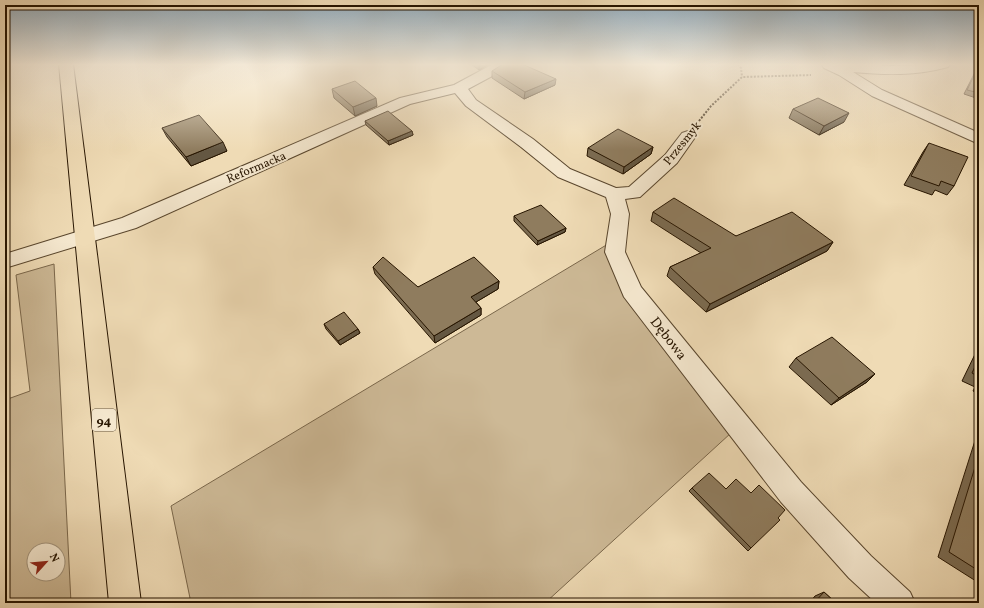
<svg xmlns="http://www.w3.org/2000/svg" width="984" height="608" font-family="Vollkorn,serif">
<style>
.green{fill:#cdb996;stroke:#7a674b;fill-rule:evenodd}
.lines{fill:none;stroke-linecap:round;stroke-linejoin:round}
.minor-casing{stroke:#59462d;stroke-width:2}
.primary-casing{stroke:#271500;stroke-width:2}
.path{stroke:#271500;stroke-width:2;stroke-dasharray:2 1.5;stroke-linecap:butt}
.minor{fill:#f5e8cf;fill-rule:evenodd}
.primary{fill:#efdbb5;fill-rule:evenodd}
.wall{fill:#7b6b51;stroke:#271500}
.shaded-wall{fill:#645742;stroke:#271500}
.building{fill:#8f7c5e;stroke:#271500}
.labels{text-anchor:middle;stroke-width:4;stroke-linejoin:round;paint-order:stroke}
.far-street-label{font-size:12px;fill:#271500;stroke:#f5e8cf}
.shield{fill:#f5e8cf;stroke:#65543e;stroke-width:1}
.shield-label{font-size:13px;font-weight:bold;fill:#271500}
.street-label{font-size:14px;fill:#271500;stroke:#f5e8cf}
</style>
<rect width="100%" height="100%" fill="#efdbb5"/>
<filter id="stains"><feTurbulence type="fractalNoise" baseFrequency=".005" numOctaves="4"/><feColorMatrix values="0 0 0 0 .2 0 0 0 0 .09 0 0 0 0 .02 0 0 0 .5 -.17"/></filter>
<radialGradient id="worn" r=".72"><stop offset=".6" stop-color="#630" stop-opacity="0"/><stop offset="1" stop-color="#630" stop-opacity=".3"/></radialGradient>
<path class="green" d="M 608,244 L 621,289 L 731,433 L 545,603 L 191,603 L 171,506 Z
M 54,264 L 71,603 L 5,603 L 5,400 L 30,391 L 16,275 ZM 34,550 L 58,550 L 58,574 L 34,574 Z"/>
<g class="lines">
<defs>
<path id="minor" d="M 493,64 L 511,64 L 509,67 L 468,89 L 476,100 L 533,139 L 570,169 L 616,188 L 629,187 L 665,155 L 682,133 L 688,131 L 694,133 L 696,136 L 677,163 L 640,197 L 625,199 L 629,214 L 625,252 L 641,287 L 801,482 L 871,556 L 910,592 L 915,603 L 876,603 L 849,578 L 781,502 L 624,297 L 605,252 L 611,214 L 606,197 L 558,177 L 521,147 L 466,106 L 455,93 L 410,104 L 136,228 L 5,268 L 5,254 L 122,218 L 400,98 L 454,85 Z
M 867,64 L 891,66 L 950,64 L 948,67 C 916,76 886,75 853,72 L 882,90 L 979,133 L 979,144 L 872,96 L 839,75 L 824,68 L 822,65 Z"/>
<path id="primary" d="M 59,64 L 73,64 L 141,603 L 109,603 Z"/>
</defs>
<use href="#minor" class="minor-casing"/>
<use href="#primary" class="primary-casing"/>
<path class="path" d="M 738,64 L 741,68 L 742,77
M 699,121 L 711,106 L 742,77 L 811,75"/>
<use href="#minor" class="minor"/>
<use href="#primary" class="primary"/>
</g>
<path class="wall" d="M 471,64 L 489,64 L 479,70 Z
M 979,64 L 979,99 L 964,94 Z
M 492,71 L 555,85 L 524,99 L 492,78 Z
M 332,89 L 377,106 L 355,116 L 334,98 Z
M 793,109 L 844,122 L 819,135 L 789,118 Z
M 365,121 L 412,131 L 413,135 L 389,145 L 366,125 Z
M 162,128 L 227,151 L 191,166 L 167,137 Z
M 929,143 L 954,186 L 947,195 L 935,190 L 932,195 L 904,185 L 923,152 Z
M 653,147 L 651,154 L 623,174 L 587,156 L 588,148 Z
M 653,212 L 736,236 L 833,242 L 827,251 L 706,312 L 667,276 L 670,267 L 701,253 L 651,221 Z
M 514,216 L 566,228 L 565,232 L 537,245 L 514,221 Z
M 373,267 L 418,287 L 499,281 L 498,289 L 476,302 L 481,308 L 481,315 L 435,343 L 375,274 Z
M 324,324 L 358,329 L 360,333 L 340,345 L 326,329 Z
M 979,346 L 979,394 L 973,391 L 975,387 L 962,381 Z
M 796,358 L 875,374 L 867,382 L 831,405 L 789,367 Z
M 979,428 L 979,583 L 938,557 Z
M 692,488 L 726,489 L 778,518 L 751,548 L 748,551 L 689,491 Z
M 824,592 L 836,603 L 809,603 L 815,596 Z"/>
<path class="shaded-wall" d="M 481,64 L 489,64 L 479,70 L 479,65 Z
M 556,79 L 555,85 L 524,99 L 525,92 Z
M 376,98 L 377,106 L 355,116 L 353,107 Z
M 849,113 L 844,122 L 819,135 L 824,126 Z
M 412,131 L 413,135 L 389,145 L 388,141 Z
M 223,142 L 227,151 L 191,166 L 186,157 Z
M 653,147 L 651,154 L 623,174 L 624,167 Z
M 566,228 L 565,232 L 537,245 L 538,241 Z
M 833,242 L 827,251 L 706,312 L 710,304 Z
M 499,281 L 498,289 L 471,305 L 471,297 Z
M 481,308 L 481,315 L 435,343 L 434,336 Z
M 358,329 L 360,333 L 340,345 L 338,341 Z
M 875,374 L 867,382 L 831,405 L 839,398 Z"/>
<path class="building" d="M 503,64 L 522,64 L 556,79 L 525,92 L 492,71 Z
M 979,66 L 979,93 L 967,90 Z
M 355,81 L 376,98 L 353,107 L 332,89 Z
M 818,98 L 849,113 L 824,126 L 793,109 Z
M 388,111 L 412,131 L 388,141 L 365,121 Z
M 199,115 L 223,142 L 186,157 L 162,128 Z
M 618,129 L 653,147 L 624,167 L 588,148 Z
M 929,143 L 968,157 L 954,186 L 941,181 L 939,186 L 911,176 Z
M 674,198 L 736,236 L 792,212 L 833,242 L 710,304 L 670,267 L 711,248 L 653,212 Z
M 541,205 L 566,228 L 538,241 L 514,216 Z
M 383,257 L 418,287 L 474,257 L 499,281 L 471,297 L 481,308 L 434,336 L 373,267 Z
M 344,312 L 358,329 L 338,341 L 324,324 Z
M 832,337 L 875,374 L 839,398 L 796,358 Z
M 979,358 L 979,377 L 972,373 Z
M 979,454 L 979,571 L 949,552 Z
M 709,473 L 726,489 L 736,479 L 751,493 L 759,485 L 785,510 L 778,518 L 780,520 L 751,548 L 692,488 Z
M 824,592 L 836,603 L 814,603 Z"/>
<linearGradient id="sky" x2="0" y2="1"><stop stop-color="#8fa9bb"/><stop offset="0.43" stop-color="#f8efde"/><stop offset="1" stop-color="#f8efde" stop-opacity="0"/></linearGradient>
<rect width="984" height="150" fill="url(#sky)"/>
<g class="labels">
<g class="far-street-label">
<text transform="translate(682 143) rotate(-51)" y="4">Przesmyk</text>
<text transform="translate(256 167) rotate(-23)" y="4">Reformacka</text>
</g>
<rect class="shield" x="92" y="409" width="24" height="22" rx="3"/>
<g class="shield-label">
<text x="104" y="425">94</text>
</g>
<g class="street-label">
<text transform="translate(669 338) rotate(52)" y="5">Dębowa</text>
</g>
</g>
<rect width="984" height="608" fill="none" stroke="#efdbb5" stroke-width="20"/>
<rect x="6" y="6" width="972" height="596" fill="none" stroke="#271500" stroke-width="2"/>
<rect x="10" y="10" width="964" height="588" fill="none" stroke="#271500"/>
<g transform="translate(46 562) rotate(63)"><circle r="19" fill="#f5e8cf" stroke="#a3947c"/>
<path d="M0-3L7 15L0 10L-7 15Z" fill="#8f2418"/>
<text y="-6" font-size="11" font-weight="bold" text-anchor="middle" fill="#271500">N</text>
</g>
<rect width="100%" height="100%" filter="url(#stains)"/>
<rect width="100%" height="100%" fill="url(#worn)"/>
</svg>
